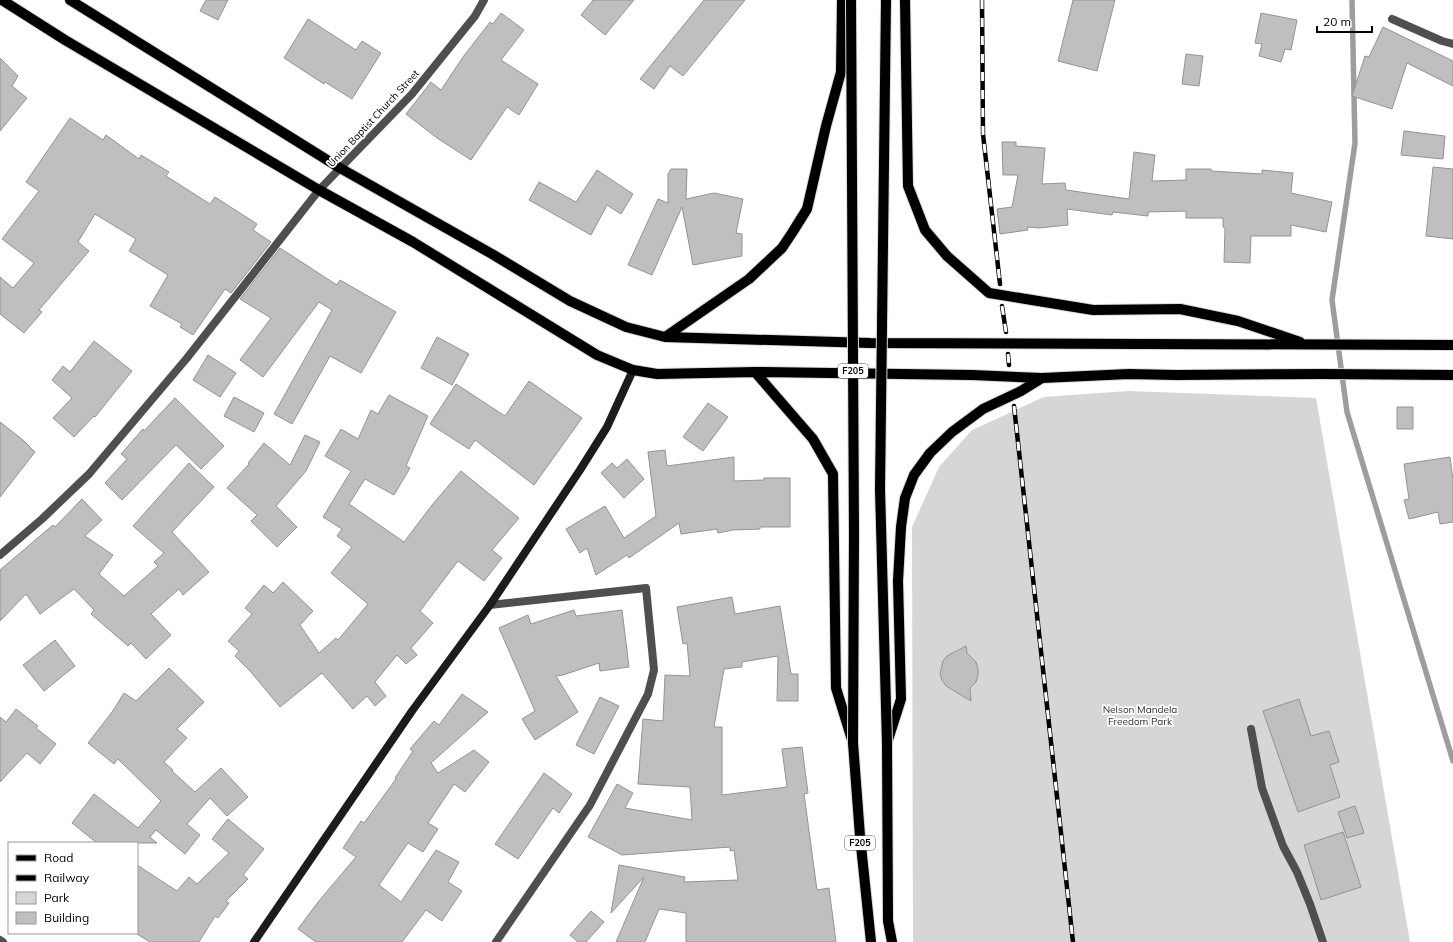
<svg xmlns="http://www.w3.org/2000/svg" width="1453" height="942" font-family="Mulish,sans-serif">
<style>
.green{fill:#d6d6d6}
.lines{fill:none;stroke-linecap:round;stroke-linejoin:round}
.stream{stroke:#9d9d9d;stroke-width:5.5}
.building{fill:#bfbfbf;stroke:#939393}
.primary-casing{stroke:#dbdbdb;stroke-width:12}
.lane{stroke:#4f4f4f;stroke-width:8}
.street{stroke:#4f4f4f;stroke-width:8}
.secondary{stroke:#1c1c1c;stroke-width:8}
.primary{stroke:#000;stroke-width:10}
.rail-casing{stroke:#000;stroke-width:4.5}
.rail{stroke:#fff;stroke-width:3;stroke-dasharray:9;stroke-linecap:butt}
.primary-bridge-casing{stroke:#dbdbdb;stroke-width:12;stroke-linecap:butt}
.primary-bridge{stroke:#000;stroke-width:10}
.labels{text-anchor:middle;stroke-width:3.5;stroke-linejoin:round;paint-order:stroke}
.shield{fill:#fff;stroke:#4c4c4c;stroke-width:1}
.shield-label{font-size:9px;font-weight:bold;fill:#000}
.street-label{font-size:10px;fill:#000;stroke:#fff}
.park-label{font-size:10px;fill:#2d2d2d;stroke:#fff}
</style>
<rect width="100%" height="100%" fill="#fff"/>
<path class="green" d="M 1128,391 L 1316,398 L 1410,942 L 913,942 L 912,527 L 939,467 L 972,430 L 1044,397 Z"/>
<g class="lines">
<path class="stream" d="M 1352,0 L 1355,143 L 1332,300 L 1347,412 L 1453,761"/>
</g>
<path class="building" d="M 206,0 L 228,0 L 218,20 L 200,11 Z
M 593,0 L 634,0 L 605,35 L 581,15 Z
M 704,0 L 745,0 L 683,76 L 670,66 L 654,89 L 640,79 Z
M 1073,0 L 1115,0 L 1097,71 L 1058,61 Z
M 501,13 L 524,30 L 501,60 L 538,84 L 519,115 L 507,107 L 471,160 L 437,138 L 406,114 L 431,82 L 441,90 L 463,57 L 490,22 L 493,24 Z
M 1261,13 L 1297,20 L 1291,50 L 1285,49 L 1281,62 L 1259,56 L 1262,44 L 1255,43 Z
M 308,19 L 356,50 L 362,41 L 381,53 L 352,99 L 325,82 L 324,84 L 284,58 Z
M 1383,27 L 1453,61 L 1453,86 L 1407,63 L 1392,109 L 1352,96 L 1365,56 L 1369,57 Z
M 1186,54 L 1203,56 L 1199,86 L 1182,84 Z
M 0,58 L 18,76 L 12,86 L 27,98 L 0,131 Z
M 70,118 L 103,140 L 106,135 L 139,159 L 141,155 L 169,172 L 166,176 L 210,204 L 215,197 L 257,224 L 253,230 L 271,242 L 231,293 L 225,289 L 193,335 L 180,327 L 182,324 L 150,306 L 168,275 L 129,251 L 136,239 L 95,214 L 78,242 L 89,251 L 39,310 L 42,312 L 24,333 L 0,314 L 0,277 L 13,288 L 34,263 L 2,239 L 39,191 L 26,182 Z
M 1404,131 L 1445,136 L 1443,159 L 1401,155 Z
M 1002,142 L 1016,142 L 1016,146 L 1045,148 L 1042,184 L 1065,183 L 1066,190 L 1129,199 L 1134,152 L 1155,155 L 1152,181 L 1186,180 L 1186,169 L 1211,169 L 1211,171 L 1262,174 L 1262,170 L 1293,173 L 1291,193 L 1332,202 L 1326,232 L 1291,225 L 1291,236 L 1251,236 L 1250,263 L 1224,262 L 1225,228 L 1223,227 L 1223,218 L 1186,218 L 1186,211 L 1148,212 L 1148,216 L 1113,212 L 1112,215 L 1067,209 L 1068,225 L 1039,228 L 1027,227 L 1028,230 L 1000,234 L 997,209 L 1012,207 L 1018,175 L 1003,175 Z
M 1433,167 L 1453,169 L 1453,239 L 1426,236 Z
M 671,169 L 687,169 L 686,199 L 714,193 L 743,199 L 736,233 L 742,234 L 742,256 L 693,265 L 682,207 L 652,275 L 628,265 L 658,199 L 668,203 L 668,174 Z
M 597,170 L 633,194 L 621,214 L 607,205 L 591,235 L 529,200 L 539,182 L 576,202 Z
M 280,248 L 337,285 L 340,280 L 396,312 L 361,373 L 330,356 L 292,424 L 274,414 L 332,310 L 319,302 L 263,377 L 240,360 L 271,318 L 240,299 Z
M 437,337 L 469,354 L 452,385 L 421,368 Z
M 94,341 L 132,371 L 95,417 L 94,416 L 74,437 L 53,418 L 72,398 L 52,380 L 63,366 L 70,372 Z
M 208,355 L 236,373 L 220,397 L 193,380 Z
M 529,381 L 582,418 L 534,485 L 475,440 L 469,449 L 430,424 L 456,384 L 505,416 Z
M 389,395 L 428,416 L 406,466 L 410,468 L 394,495 L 365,479 L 349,504 L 404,542 L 432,505 L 461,471 L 519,518 L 492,550 L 502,558 L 484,581 L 458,561 L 420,611 L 433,623 L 411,648 L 417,655 L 406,664 L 397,655 L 375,682 L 386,696 L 375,706 L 367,696 L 353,709 L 322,673 L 280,707 L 250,671 L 235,656 L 239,651 L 228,641 L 252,614 L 245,608 L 264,585 L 273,593 L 283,582 L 313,611 L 300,625 L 319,653 L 336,638 L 338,640 L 368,604 L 331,573 L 352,547 L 337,536 L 342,529 L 323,517 L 351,471 L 325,456 L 341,429 L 358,439 L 371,410 L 378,414 Z
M 234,397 L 264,413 L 254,432 L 224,416 Z
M 175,398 L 224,446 L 201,469 L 176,445 L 122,500 L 105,483 L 127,459 L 121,454 L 143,429 L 144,431 Z
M 708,403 L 728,417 L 703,451 L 683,437 Z
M 1397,407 L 1413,407 L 1413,429 L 1397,429 Z
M 0,422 L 23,440 L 35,452 L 0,497 Z
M 305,435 L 320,442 L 306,471 L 276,506 L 297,527 L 277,547 L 251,521 L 257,515 L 227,488 L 249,464 L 248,463 L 264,443 L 290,465 Z
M 665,450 L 667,466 L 734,457 L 734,481 L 764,480 L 764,478 L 790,478 L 790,527 L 760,527 L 760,529 L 733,530 L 718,533 L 717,529 L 681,534 L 679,523 L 629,558 L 627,555 L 596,575 L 587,548 L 580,553 L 566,529 L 605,506 L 624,538 L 656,516 L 648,452 Z
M 1450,457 L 1453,480 L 1453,522 L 1440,524 L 1438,512 L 1409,519 L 1404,500 L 1409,499 L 1404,464 Z
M 627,459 L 644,479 L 624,498 L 601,473 L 612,463 L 617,468 Z
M 189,463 L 214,487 L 172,532 L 209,572 L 183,595 L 179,589 L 151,614 L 171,635 L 146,659 L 131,643 L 128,646 L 91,614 L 94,610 L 74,589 L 40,614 L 26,594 L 0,621 L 0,570 L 53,525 L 55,527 L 82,499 L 102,520 L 85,536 L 113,555 L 99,574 L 124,596 L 158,566 L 154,562 L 164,553 L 133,526 Z
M 732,597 L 735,614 L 780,606 L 791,674 L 798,674 L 798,701 L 777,701 L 778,656 L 742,662 L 742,667 L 724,669 L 714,727 L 722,727 L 722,795 L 787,787 L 782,749 L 802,747 L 808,793 L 804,794 L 817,890 L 829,888 L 836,942 L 686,942 L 686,913 L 659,909 L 645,942 L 616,942 L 644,877 L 611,913 L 619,865 L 685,877 L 684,882 L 738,880 L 734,850 L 730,851 L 730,847 L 622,855 L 588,837 L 617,784 L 633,793 L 625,808 L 692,820 L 690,787 L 638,784 L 643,719 L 663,721 L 665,675 L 690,676 L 687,643 L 683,644 L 677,607 Z
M 574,610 L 576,616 L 622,610 L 629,667 L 600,671 L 599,663 L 563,675 L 556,676 L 578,712 L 535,740 L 522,719 L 535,711 L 499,628 L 528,615 L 531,624 Z
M 55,640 L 75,666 L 44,691 L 23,665 Z
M 966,646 L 967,653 L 976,662 L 978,669 L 978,675 L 976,682 L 970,688 L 971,701 L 946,686 L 942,680 L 940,674 L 943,661 L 947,656 Z
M 169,668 L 204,702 L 177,729 L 187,738 L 164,762 L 173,770 L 172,771 L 195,792 L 221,768 L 248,797 L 227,816 L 210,798 L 187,824 L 200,835 L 185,854 L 156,830 L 150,837 L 157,843 L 97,843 L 72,823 L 94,794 L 138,828 L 161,801 L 118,759 L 114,764 L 88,743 L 112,712 L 124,693 L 136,701 Z
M 462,694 L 488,712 L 431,763 L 438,773 L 474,750 L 489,762 L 465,792 L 454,784 L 428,823 L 438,829 L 423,852 L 408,843 L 379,885 L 401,902 L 436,850 L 459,862 L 448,882 L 462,891 L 442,921 L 426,910 L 402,942 L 316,942 L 298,929 L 318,902 L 356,857 L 343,848 L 361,821 L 364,823 L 396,779 L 395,778 L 413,751 L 410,749 L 434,721 L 439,725 Z
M 600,697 L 619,706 L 594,754 L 576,745 Z
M 1299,699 L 1311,736 L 1329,731 L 1339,762 L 1330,765 L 1340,797 L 1298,812 L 1263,711 Z
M 16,709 L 38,726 L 36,728 L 56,744 L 40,764 L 27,753 L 0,782 L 0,717 L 6,722 Z
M 544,773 L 572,794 L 559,813 L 553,808 L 518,859 L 495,844 Z
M 1355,806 L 1364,833 L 1347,838 L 1338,812 Z
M 228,819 L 264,849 L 243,875 L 248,879 L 226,901 L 229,903 L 218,918 L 215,916 L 199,942 L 150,942 L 137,934 L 137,865 L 177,891 L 189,877 L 197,884 L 229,853 L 212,839 Z
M 1343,832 L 1361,887 L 1321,900 L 1304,845 Z
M 591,911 L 604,922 L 586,942 L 578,942 L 570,935 Z"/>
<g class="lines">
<defs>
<path id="primary" d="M 2,0 L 65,40 L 319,190 L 413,242 L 597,355 L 633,370 L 657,374 L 755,372 L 972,375 L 1042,378 L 1129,374 L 1176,375 L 1322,374 L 1453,375
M 70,0 L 340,168 L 492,254 L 570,301 L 626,327 L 665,337 L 870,343 L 1453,345
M 905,0 L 908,186 L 925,230 L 947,256 L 989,293 L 1093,310 L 1180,309 L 1238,321 L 1300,342
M 665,337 L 749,279 L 782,248 L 792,233 L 807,209 L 826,126 L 841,72 L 842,0
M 755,372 L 813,439 L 833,474 L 836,688 L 853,743 L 860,836 L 871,942
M 892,942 L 888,921 L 887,743 L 901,699 L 898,581 L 901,527 L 905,498 L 914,475 L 930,453 L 952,432 L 983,409 L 1021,391 L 1042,378"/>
</defs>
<use href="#primary" class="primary-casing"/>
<path class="lane" d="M 1251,729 L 1262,788 L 1283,846 L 1297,872 L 1310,904 L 1323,942"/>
<path class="street" d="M 1392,19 L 1442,41 L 1453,44
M 0,555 L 42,519 L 89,474 L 187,358 L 319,190 L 412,94 L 475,16 L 484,0
M 490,605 L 646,588 L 654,670 L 648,694 L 590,805 L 496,942
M 0,940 L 3,942"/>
<path class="secondary" d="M 254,942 L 412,711 L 490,605 L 580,470 L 607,427 L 633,370"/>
<use href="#primary" class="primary"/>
<defs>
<path id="rail" d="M 982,0 L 983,134 L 1000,284
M 1002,306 L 1006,332
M 1008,354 L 1009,365
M 1014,406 L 1073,942"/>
</defs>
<use href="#rail" class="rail-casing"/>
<use href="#rail" class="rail"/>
<defs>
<path id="primary-bridge" d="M 851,0 L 854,534 L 853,743
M 886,0 L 880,489 L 887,743"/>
</defs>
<use href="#primary-bridge" class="primary-bridge-casing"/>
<use href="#primary-bridge" class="primary-bridge"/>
</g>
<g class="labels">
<g class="shield">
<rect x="838" y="364" width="30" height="14" rx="3"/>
<rect x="845" y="836" width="30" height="14" rx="3"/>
</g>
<g class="shield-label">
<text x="853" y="374">F205</text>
<text x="860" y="846">F205</text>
</g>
<g class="street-label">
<text transform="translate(373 118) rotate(-47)" y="4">Union Baptist Church Street</text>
</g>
<g class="park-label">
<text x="1140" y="713">Nelson Mandela<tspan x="1140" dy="12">Freedom Park</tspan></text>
</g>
</g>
<rect x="8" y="842" width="130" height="92" fill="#ffffff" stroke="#999999"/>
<rect x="16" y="855" width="20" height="6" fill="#000000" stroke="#999999"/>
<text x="44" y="862" font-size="12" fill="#000000">Road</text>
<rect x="16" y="875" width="20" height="6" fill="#000000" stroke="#999999"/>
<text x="44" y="882" font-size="12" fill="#000000">Railway</text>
<rect x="16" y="892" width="20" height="12" fill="#d6d6d6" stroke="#999999"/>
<text x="44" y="902" font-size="12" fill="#000000">Park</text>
<rect x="16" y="912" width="20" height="12" fill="#bfbfbf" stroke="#999999"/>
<text x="44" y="922" font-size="12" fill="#000000">Building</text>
<path d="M1317 26v6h55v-6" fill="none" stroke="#000000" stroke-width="2"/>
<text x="1323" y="26" font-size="12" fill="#000000" stroke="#ffffff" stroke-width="3" paint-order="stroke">20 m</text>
</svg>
